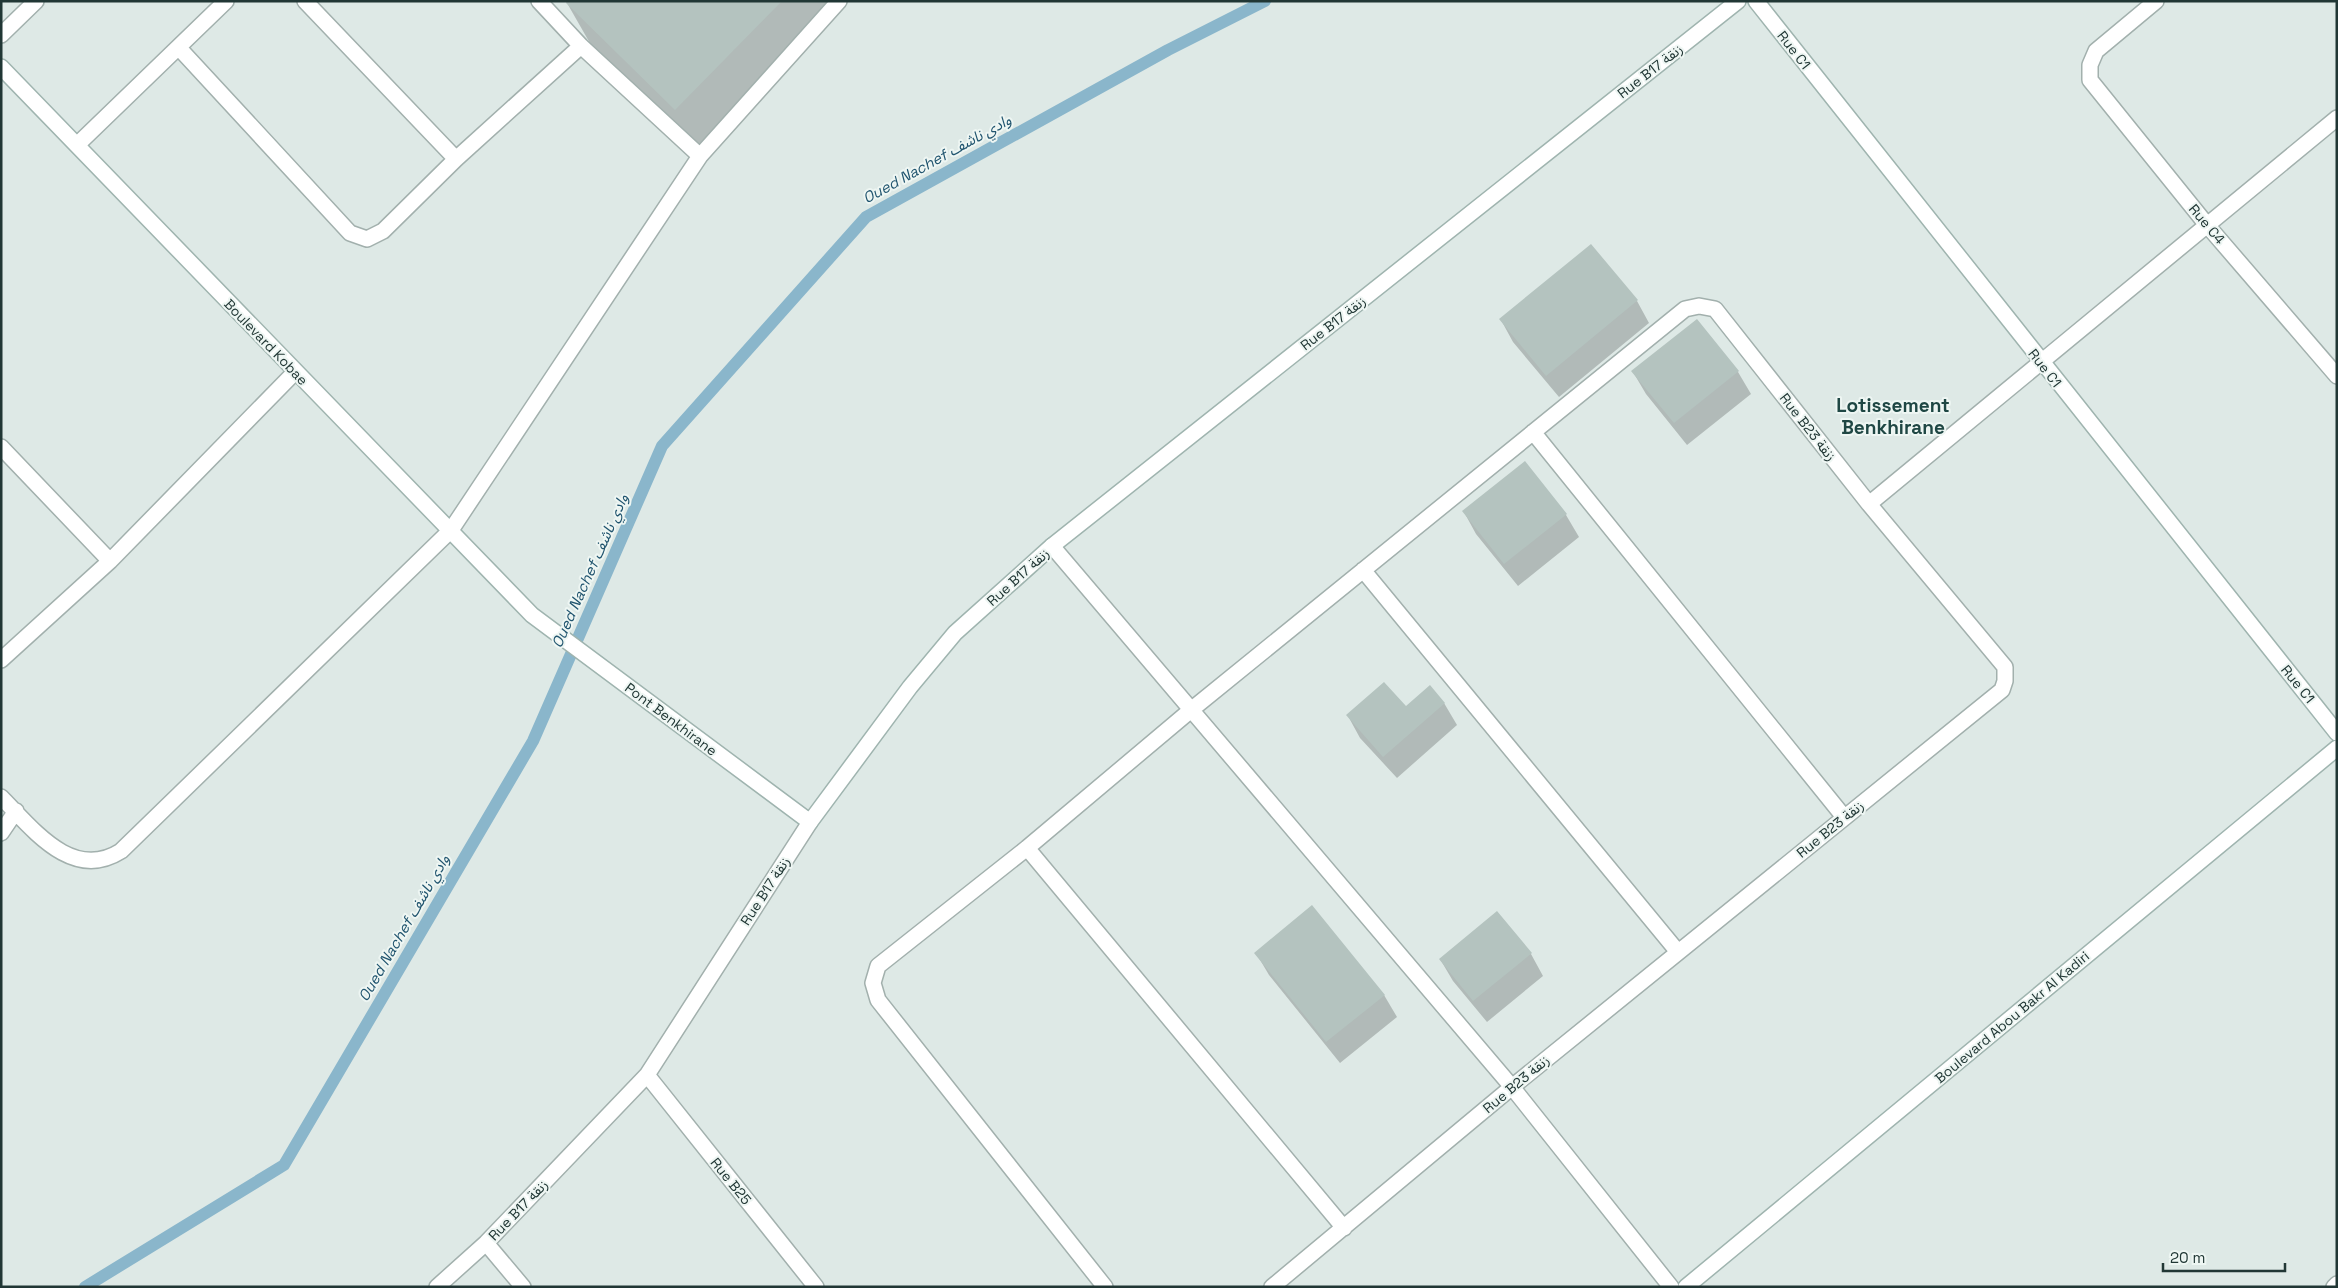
<svg xmlns="http://www.w3.org/2000/svg" width="2338" height="1288" font-family="'Space Grotesk','Noto Sans Arabic',sans-serif">
<style>
.shadow{fill:#0003}
.lines{fill:none;stroke-linecap:round;stroke-linejoin:round}
.stream{stroke:#8ab6cb;stroke-width:12}
.building{fill:#b4c3bf}
.minor-casing{stroke:#a2b0ad;stroke-width:18}
.secondary-casing{stroke:#9fb4af;stroke-width:18}
.minor{stroke:#fff;stroke-width:15}
.secondary{stroke:#fff;stroke-width:15}
.labels{text-anchor:middle;stroke-width:4;stroke-linejoin:round;paint-order:stroke}
.street-label{font-size:14px;fill:#213735;stroke:#eef6f3}
.water-label{font-size:15px;font-style:italic;fill:#20546e;stroke:#eef6f3}
.district-label{font-size:19px;font-weight:bold;fill:#1f4744;stroke:#eef6f3}
</style>
<rect width="100%" height="100%" fill="#dee9e6"/>
<path class="shadow" d="M 569,1 L 846,1 L 700,151 L 591,45 L 567,3 Z
M 1637,301 L 1649,323 L 1559,397 L 1513,342 L 1501,320 Z
M 1697,320 L 1738,372 L 1751,394 L 1687,445 L 1646,394 L 1633,372 Z
M 1464,512 L 1566,515 L 1579,537 L 1518,586 L 1476,534 Z
M 1444,703 L 1457,725 L 1397,778 L 1360,738 L 1348,716 Z
M 1256,953 L 1384,995 L 1397,1017 L 1340,1063 L 1269,975 Z
M 1531,954 L 1543,976 L 1487,1022 L 1453,981 L 1440,959 Z"/>
<g class="lines">
<path class="stream" d="M 85,1287 L 284,1165 L 533,741 L 662,446 L 866,217 L 1168,50 L 1265,1"/>
</g>
<path class="building" d="M 567,1 L 782,1 L 675,110 L 566,3 Z
M 1591,244 L 1638,300 L 1546,376 L 1499,319 Z
M 1697,319 L 1739,371 L 1674,423 L 1631,371 Z
M 1525,461 L 1567,514 L 1504,564 L 1462,511 Z
M 1384,682 L 1406,706 L 1430,685 L 1445,703 L 1383,757 L 1346,715 Z
M 1312,905 L 1385,995 L 1326,1042 L 1254,953 Z
M 1497,911 L 1532,953 L 1473,1001 L 1439,959 Z"/>
<g class="lines">
<defs>
<path id="minor" d="M 305,1 L 456,159
M 539,1 L 581,46 L 700,156
M 2156,1 L 2096,51 L 2090,65 L 2090,80 L 2207,225 L 2337,376
M 1,35 L 36,1
M 179,48 L 350,233 L 367,239 L 383,231 L 456,159 L 581,46
M 78,144 L 226,1
M 1533,432 L 1844,817
M 1,447 L 110,561
M 1869,504 L 2337,118
M 1052,546 L 1512,1087 L 1671,1287
M 1363,570 L 1678,952
M 1,660 L 110,561 L 295,372
M 1,797 C 33,829 72,882 121,851 L 451,530 L 700,156 L 839,1
M 1,833 L 16,811
M 1027,848 L 1344,1228
M 647,1075 L 816,1287
M 486,1243 L 523,1287
M 437,1287 L 486,1243 L 647,1075 L 810,822
M 1105,1287 L 878,1000 L 873,983 L 878,966 L 1027,848 L 1191,710 L 1685,309 L 1699,306 L 1715,309 L 1869,504 L 2005,667 L 2005,681 L 2002,690 L 1512,1087 L 1272,1287
M 2334,1287 L 2337,1284"/>
<path id="secondary" d="M 1756,1 L 2337,733
M 1,67 L 532,615 L 810,822 L 910,687 L 955,633 L 1052,546 L 1738,1
M 1686,1287 L 2337,748"/>
</defs>
<use href="#minor" class="minor-casing"/>
<use href="#secondary" class="secondary-casing"/>
<use href="#minor" class="minor"/>
<use href="#secondary" class="secondary"/>
</g>
<g class="labels">
<g class="street-label">
<text transform="translate(1794 50) rotate(52)" y="5">Rue C1</text>
<text transform="translate(1650 71) rotate(-38)" y="5">Rue B17 زنقة</text>
<text transform="translate(2207 224) rotate(50)" y="5">Rue C4</text>
<text transform="translate(1333 323) rotate(-38)" y="5">Rue B17 زنقة</text>
<text transform="translate(266 342) rotate(46)" y="5">Boulevard Kobae</text>
<text transform="translate(2045 368) rotate(52)" y="5">Rue C1</text>
<text transform="translate(1808 427) rotate(52)" y="5">Rue B23 زنقة</text>
<text transform="translate(1018 577) rotate(-42)" y="5">Rue B17 زنقة</text>
<text transform="translate(2298 684) rotate(51)" y="5">Rue C1</text>
<text transform="translate(671 719) rotate(37)" y="5">Pont Benkhirane</text>
<text transform="translate(1830 829) rotate(-39)" y="5">Rue B23 زنقة</text>
<text transform="translate(765 891) rotate(-57)" y="5">Rue B17 زنقة</text>
<text transform="translate(2012 1017) rotate(-40)" y="5">Boulevard Abou Bakr Al Kadiri</text>
<text transform="translate(1516 1084) rotate(-40)" y="5">Rue B23 زنقة</text>
<text transform="translate(731 1181) rotate(51)" y="5">Rue B25</text>
<text transform="translate(518 1210) rotate(-46)" y="5">Rue B17 زنقة</text>
</g>
<g class="water-label">
<text transform="translate(937 159) rotate(-29)" y="5">Oued Nachef وادي ناشف</text>
<text transform="translate(590 571) rotate(-66)" y="5">Oued Nachef وادي ناشف</text>
<text transform="translate(404 928) rotate(-60)" y="5">Oued Nachef وادي ناشف</text>
</g>
<g class="district-label">
<text x="1893" y="412">Lotissement<tspan x="1893" dy="22">Benkhirane</tspan></text>
</g>
</g>
<rect width="2338" height="1288" fill="none" stroke="#213735" stroke-width="5"/>
<path d="M2163 1263v8h122v-8" fill="none" stroke="#213735" stroke-width="2.5"/>
<text x="2170" y="1263" font-size="15" fill="#213735" stroke="#eef6f3" stroke-width="4" paint-order="stroke">20 m</text>
</svg>
